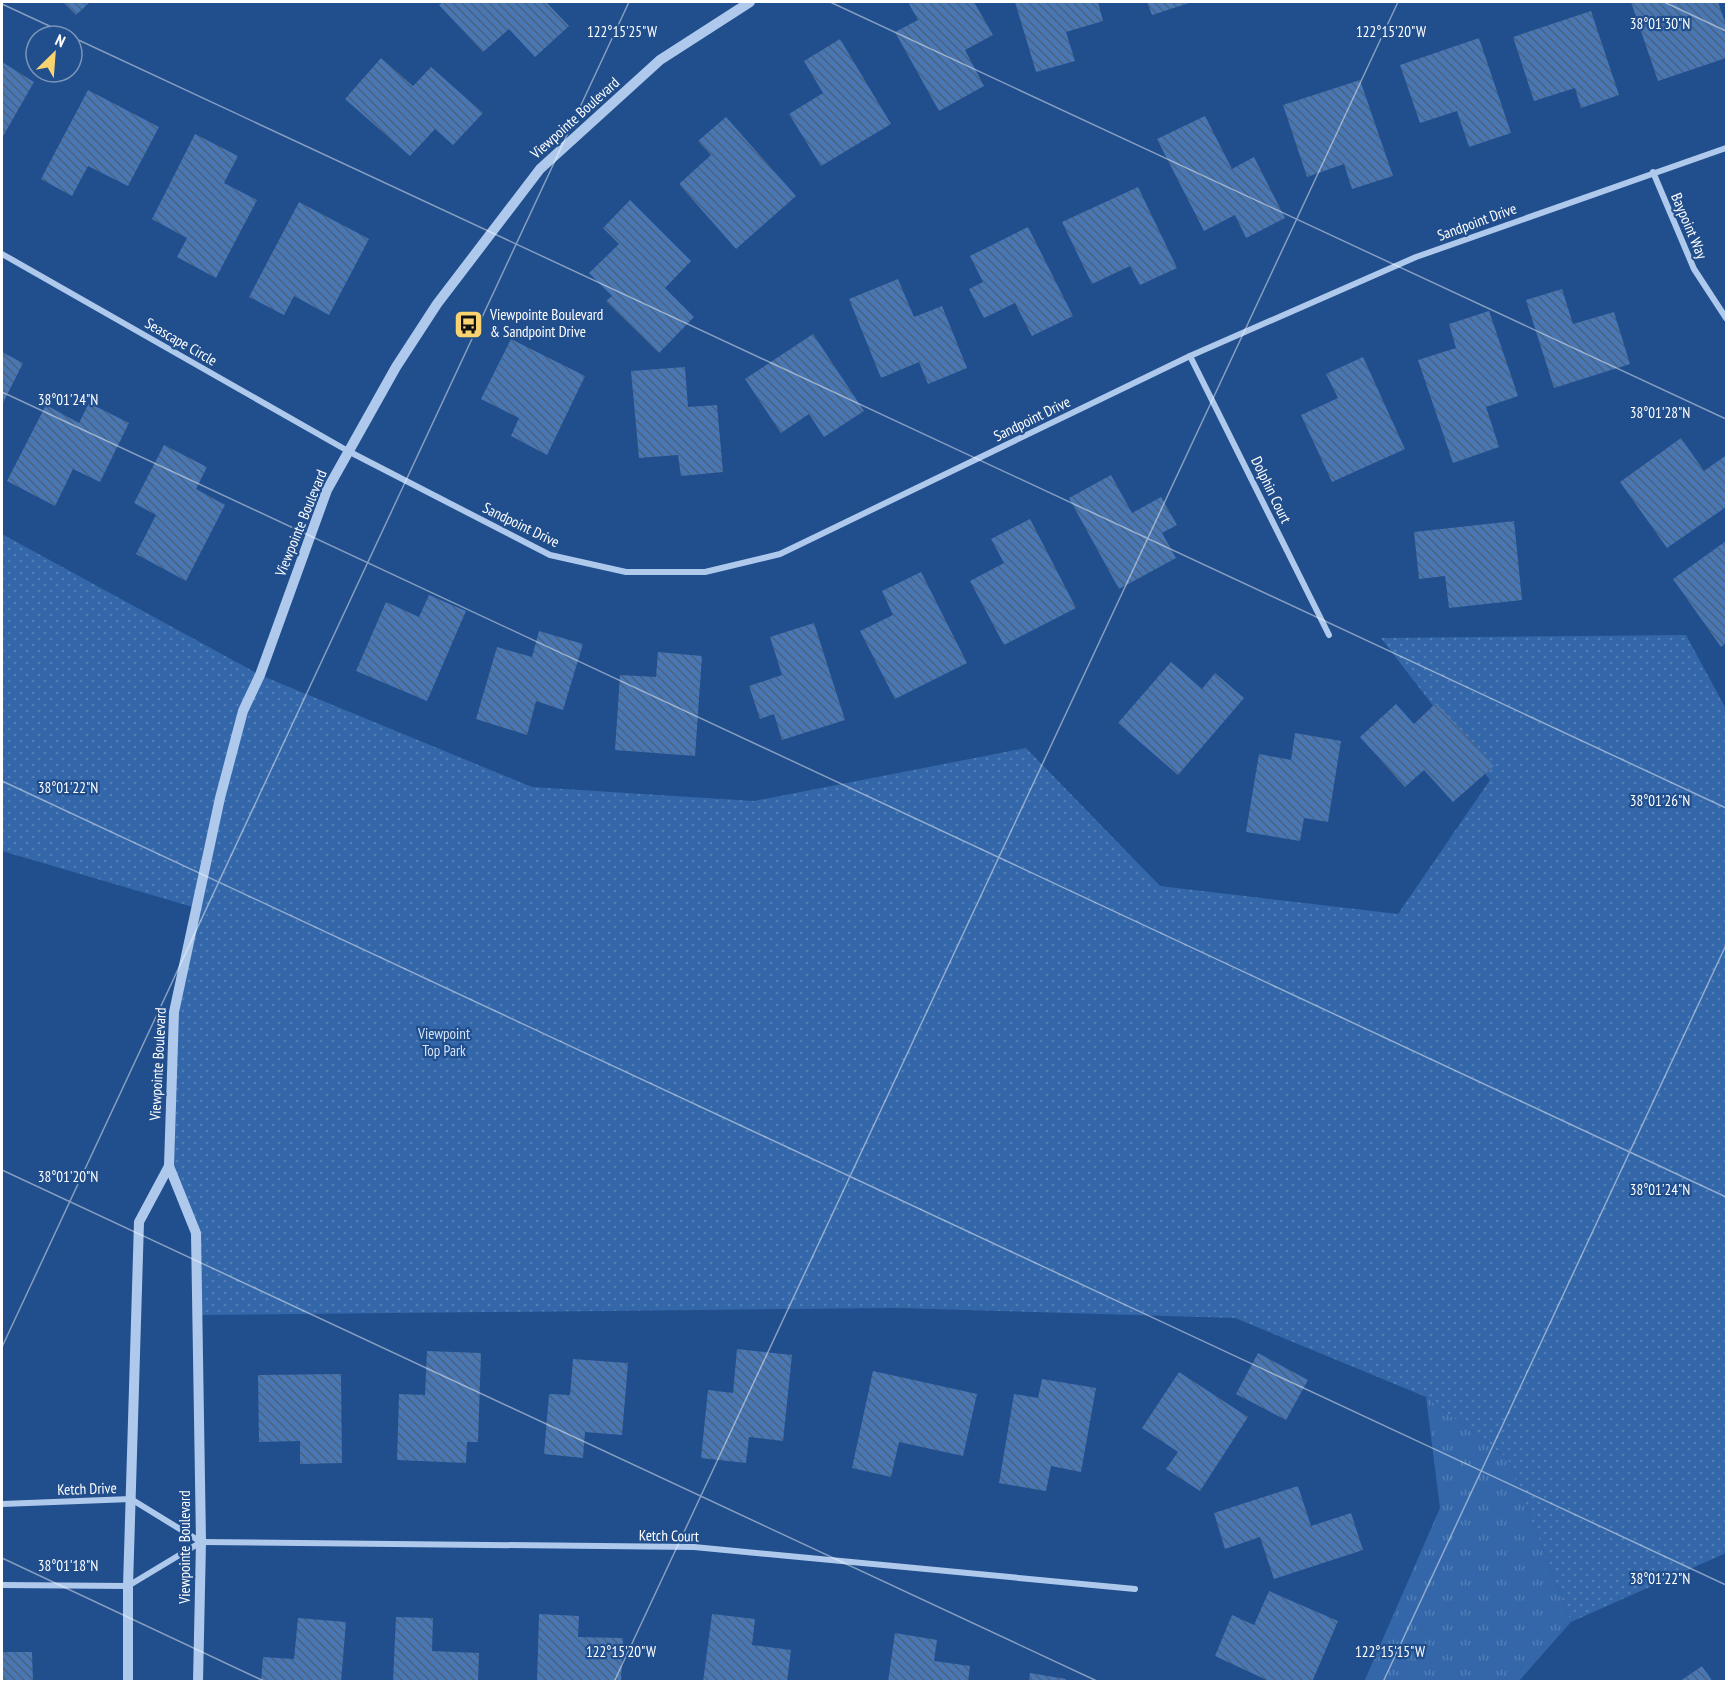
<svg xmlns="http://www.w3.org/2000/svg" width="1728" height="1683" font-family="'PT Sans Narrow',sans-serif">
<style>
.grass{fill:url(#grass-tufts)}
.park{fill:url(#park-dots)}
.building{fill:url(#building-back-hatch)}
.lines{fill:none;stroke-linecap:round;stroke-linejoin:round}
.minor{stroke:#aec9ec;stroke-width:6}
.tertiary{stroke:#aec9ec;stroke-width:10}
.ticks{fill:none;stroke:#fff;stroke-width:1.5;stroke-opacity:0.45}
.labels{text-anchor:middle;stroke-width:4.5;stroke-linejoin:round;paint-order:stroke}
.street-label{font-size:15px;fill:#fff;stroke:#214e8c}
.poi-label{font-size:15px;fill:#fff;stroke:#214e8c;text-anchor:start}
.park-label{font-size:15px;fill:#d3e3f8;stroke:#214e8c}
.ticks-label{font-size:15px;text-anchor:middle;fill:#fff;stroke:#214e8c;stroke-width:4.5;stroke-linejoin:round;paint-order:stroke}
</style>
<defs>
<pattern id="grass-tufts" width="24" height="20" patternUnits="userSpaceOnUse" patternTransform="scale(1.5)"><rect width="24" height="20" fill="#3467a9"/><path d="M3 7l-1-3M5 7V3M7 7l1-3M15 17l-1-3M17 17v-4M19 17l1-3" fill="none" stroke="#527eb6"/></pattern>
<pattern id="park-dots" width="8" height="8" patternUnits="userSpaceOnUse" patternTransform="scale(1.5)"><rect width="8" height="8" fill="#3467a9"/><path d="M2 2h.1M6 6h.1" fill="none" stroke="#527eb6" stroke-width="1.8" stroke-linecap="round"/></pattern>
<pattern id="building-back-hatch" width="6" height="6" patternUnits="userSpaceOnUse" patternTransform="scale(1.5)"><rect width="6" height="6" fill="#4977b3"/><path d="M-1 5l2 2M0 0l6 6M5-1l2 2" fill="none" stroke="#4a6280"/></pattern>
</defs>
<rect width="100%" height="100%" fill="#214e8c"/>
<path class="grass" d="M1426,1397L1508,1459L1571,1622L1519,1681L1364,1682L1440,1508Z"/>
<path class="park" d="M2,534L260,675L532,787L754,801L1026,748L1160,886L1398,914L1490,780L1381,638L1686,635L1726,709V1553L1571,1622L1508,1459L1426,1397L1235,1318L897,1308L197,1315L196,1233L169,1166L174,1012L196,908L2,851Z"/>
<g class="building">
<path d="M63,2H90L76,15Z"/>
<path d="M443,2H546L569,26L535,57L509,29L483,52L439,5Z"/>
<path d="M913,2H974L993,35L965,50L984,86L939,111L895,32L918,20L909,4Z"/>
<path d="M1015,2H1098L1103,21L1066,32L1075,61L1036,72Z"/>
<path d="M1147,2H1192L1152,15Z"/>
<path d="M1631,2H1718L1726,25V58L1658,81Z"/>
<path d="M1591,11L1619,95L1581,108L1575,88L1534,101L1513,37Z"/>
<path d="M1479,38L1511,133L1469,147L1457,111L1420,123L1400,65Z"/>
<path d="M840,39L891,124L821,166L789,114L823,93L804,61Z"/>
<path d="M381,58L413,86L431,67L483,113L453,145L435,129L410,156L345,99Z"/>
<path d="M2,62L34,82L2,138Z"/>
<path d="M1360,80L1393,176L1352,189L1344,164L1307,177L1283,105Z"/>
<path d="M88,90L159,127L128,186L88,166L72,196L41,179Z"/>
<path d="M1205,116L1232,169L1254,157L1285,218L1246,238L1235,215L1204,231L1157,139Z"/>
<path d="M726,117L796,196L736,249L679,184L711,155L698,141Z"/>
<path d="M195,134L238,156L224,183L257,200L216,278L177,257L187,238L152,219Z"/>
<path d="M1138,187L1177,268L1140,285L1130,266L1092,284L1062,222Z"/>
<path d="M630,200L691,261L665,288L694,317L659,353L606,301L612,296L589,273L619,244L603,228Z"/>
<path d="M299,202L369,239L329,315L294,296L284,315L249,297Z"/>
<path d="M1028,227L1073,316L1032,336L1015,303L984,318L969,289L983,282L970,256Z"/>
<path d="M898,279L914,317L942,306L967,368L928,384L919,362L881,378L849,299Z"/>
<path d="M1562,289L1573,324L1614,312L1630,364L1554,388L1526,300Z"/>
<path d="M1489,311L1518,396L1486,407L1499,447L1453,463L1418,360L1456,348L1449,324Z"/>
<path d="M813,334L864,411L824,437L809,414L781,433L745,379Z"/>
<path d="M511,339L585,376L547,455L511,436L519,418L481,399Z"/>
<path d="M2,352L23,363L2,405Z"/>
<path d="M1363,357L1405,449L1332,482L1301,415L1338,398L1326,374Z"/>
<path d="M685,367L688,407L717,405L723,472L681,476L678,455L639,458L631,371Z"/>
<path d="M89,403L129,423L100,482L73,469L55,506L7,481L46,405L79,423Z"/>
<path d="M1681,438L1704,471L1725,456L1726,458V507L1667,548L1620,482Z"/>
<path d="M164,445L207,467L196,489L225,505L186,581L136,554L156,515L134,503Z"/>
<path d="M1111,475L1132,513L1161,497L1177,525L1162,533L1176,558L1119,589L1069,498Z"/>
<path d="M1030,519L1076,608L1004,645L970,581L1004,563L991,539Z"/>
<path d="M1514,521L1522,600L1449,608L1445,576L1419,579L1414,532Z"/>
<path d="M1726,541V643L1721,647L1673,579Z"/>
<path d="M921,572L967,663L895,699L860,631L893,615L882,591Z"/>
<path d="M429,595L466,611L427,701L356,671L386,602L419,617Z"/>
<path d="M814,623L845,720L782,740L774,714L760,719L749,686L782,675L770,637Z"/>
<path d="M539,631L583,644L563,710L536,701L527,735L476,719L497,647L532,657Z"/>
<path d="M658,652L702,656L695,756L615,750L620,675L656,677Z"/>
<path d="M1171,662L1202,689L1215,673L1244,698L1178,775L1118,723Z"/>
<path d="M1436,703L1494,766L1453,802L1424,770L1405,787L1360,737L1396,704L1414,724Z"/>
<path d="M1295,733L1341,741L1328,822L1304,818L1300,841L1246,832L1259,754L1291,760Z"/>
<path d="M737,1349L792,1355L783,1441L749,1437L746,1463L701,1458L708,1390L733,1393Z"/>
<path d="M427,1351L481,1353L478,1442H467L466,1463L397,1460L399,1394L425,1395Z"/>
<path d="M1258,1353L1308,1380L1286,1420L1236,1394Z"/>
<path d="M573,1359L628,1363L622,1435L585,1432L583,1458L544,1454L549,1394L570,1395Z"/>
<path d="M873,1371L977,1394L963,1456L899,1442L891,1477L852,1468Z"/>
<path d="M1179,1372L1248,1417L1200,1491L1166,1469L1178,1452L1142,1428Z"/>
<path d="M341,1374L342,1463L300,1464V1441L259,1442L258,1375Z"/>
<path d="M1042,1379L1096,1388L1081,1472L1051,1466L1046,1491L999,1483L1014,1394L1038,1398Z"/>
<path d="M1298,1486L1311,1526L1351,1513L1363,1550L1274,1579L1260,1537L1225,1549L1214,1513Z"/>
<path d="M1269,1591L1338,1621L1312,1682H1271L1215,1656L1232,1615L1254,1625Z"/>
<path d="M539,1614L579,1616L578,1637L623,1638L621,1682H537Z"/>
<path d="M712,1614L755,1619L752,1645L791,1650L787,1682H703Z"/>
<path d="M396,1617L433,1618L432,1651L479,1653L478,1682H393Z"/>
<path d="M298,1618L346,1622L341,1682H261L263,1657L294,1659Z"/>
<path d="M895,1633L937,1640L934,1661L970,1666L968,1682H888Z"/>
<path d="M2,1652H32L33,1682H2Z"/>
<path d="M1702,1666L1713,1682H1679Z"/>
<path d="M1030,1673L1066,1679L1065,1682H1029Z"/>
</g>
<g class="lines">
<g class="minor">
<path d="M1653,172L1694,269L1726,318"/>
<path d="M2,254L348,451L550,555L626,572H705L780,554L1190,356L1416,257L1726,148"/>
<path d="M1190,356L1329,635"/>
<path d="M2,1504L131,1499L201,1542L128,1586L2,1585"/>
<path d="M201,1542L694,1547L1135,1589"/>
</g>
<g class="tertiary">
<path d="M128,1682V1586L139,1222L169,1166"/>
<path d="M198,1682L201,1542L196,1233L169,1166L174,1012L220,798L243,711L260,675L327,490L396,367L437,304L540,169L660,60L750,2"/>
</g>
</g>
<path class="ticks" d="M830,2L1726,419M1664,2L1726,31M2,4L71,36M72,37L1726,808M2,392L1726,1197M2,781L1726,1585M2,1170L1099,1682M2,1347L629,2M2,1558L266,1682M614,1682L1398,2M1383,1682L1726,945"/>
<defs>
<symbol id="bus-square" viewBox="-11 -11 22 22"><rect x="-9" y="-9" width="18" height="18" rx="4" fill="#f8d36f" stroke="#214e8c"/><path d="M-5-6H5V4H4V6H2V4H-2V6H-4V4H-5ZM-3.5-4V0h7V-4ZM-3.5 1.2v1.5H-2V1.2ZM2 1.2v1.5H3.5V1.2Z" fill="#111"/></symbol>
</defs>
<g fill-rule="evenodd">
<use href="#bus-square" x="452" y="308" width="33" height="33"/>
</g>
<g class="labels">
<g class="street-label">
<text transform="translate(575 118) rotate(-42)" y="5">Viewpointe Boulevard</text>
<text transform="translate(1477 222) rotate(-20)" y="5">Sandpoint Drive</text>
<text transform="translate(1689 226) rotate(67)" y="5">Baypoint Way</text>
<text transform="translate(181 342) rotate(30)" y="5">Seascape Circle</text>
<text transform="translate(1032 419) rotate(-26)" y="5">Sandpoint Drive</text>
<text transform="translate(1271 490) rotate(64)" y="5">Dolphin Court</text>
<text transform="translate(301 523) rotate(-68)" y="5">Viewpointe Boulevard</text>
<text transform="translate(521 525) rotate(26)" y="5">Sandpoint Drive</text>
<text transform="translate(158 1064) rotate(-87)" y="5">Viewpointe Boulevard</text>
<text transform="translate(87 1489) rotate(-2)" y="5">Ketch Drive</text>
<text transform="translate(669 1536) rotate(1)" y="5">Ketch Court</text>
<text transform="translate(185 1547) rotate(-90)" y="5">Viewpointe Boulevard</text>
</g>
<g class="poi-label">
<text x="490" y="320">Viewpointe Boulevard<tspan x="490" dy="17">&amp; Sandpoint Drive</tspan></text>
</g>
<g class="park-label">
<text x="444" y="1039">Viewpoint<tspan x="444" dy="17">Top Park</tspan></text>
</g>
</g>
<g class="ticks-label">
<text x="1660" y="29">38°01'30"N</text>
<text x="622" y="37">122°15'25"W</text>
<text x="1391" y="37">122°15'20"W</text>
<text x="68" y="405">38°01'24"N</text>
<text x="1660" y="418">38°01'28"N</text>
<text x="68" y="793">38°01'22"N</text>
<text x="1660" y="806">38°01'26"N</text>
<text x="68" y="1182">38°01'20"N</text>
<text x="1660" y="1195">38°01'24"N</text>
<text x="68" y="1571">38°01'18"N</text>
<text x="1660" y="1584">38°01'22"N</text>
<text x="621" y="1657">122°15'20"W</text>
<text x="1390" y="1657">122°15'15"W</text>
</g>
<rect width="1728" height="1683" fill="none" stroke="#ffffff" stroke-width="6"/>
<g transform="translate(54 54) rotate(25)"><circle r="28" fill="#214e8c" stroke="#7a95ba" stroke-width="1.5"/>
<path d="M0-4.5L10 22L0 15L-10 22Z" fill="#f8d36f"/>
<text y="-9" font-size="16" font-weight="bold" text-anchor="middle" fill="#ffffff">N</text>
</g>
</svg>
